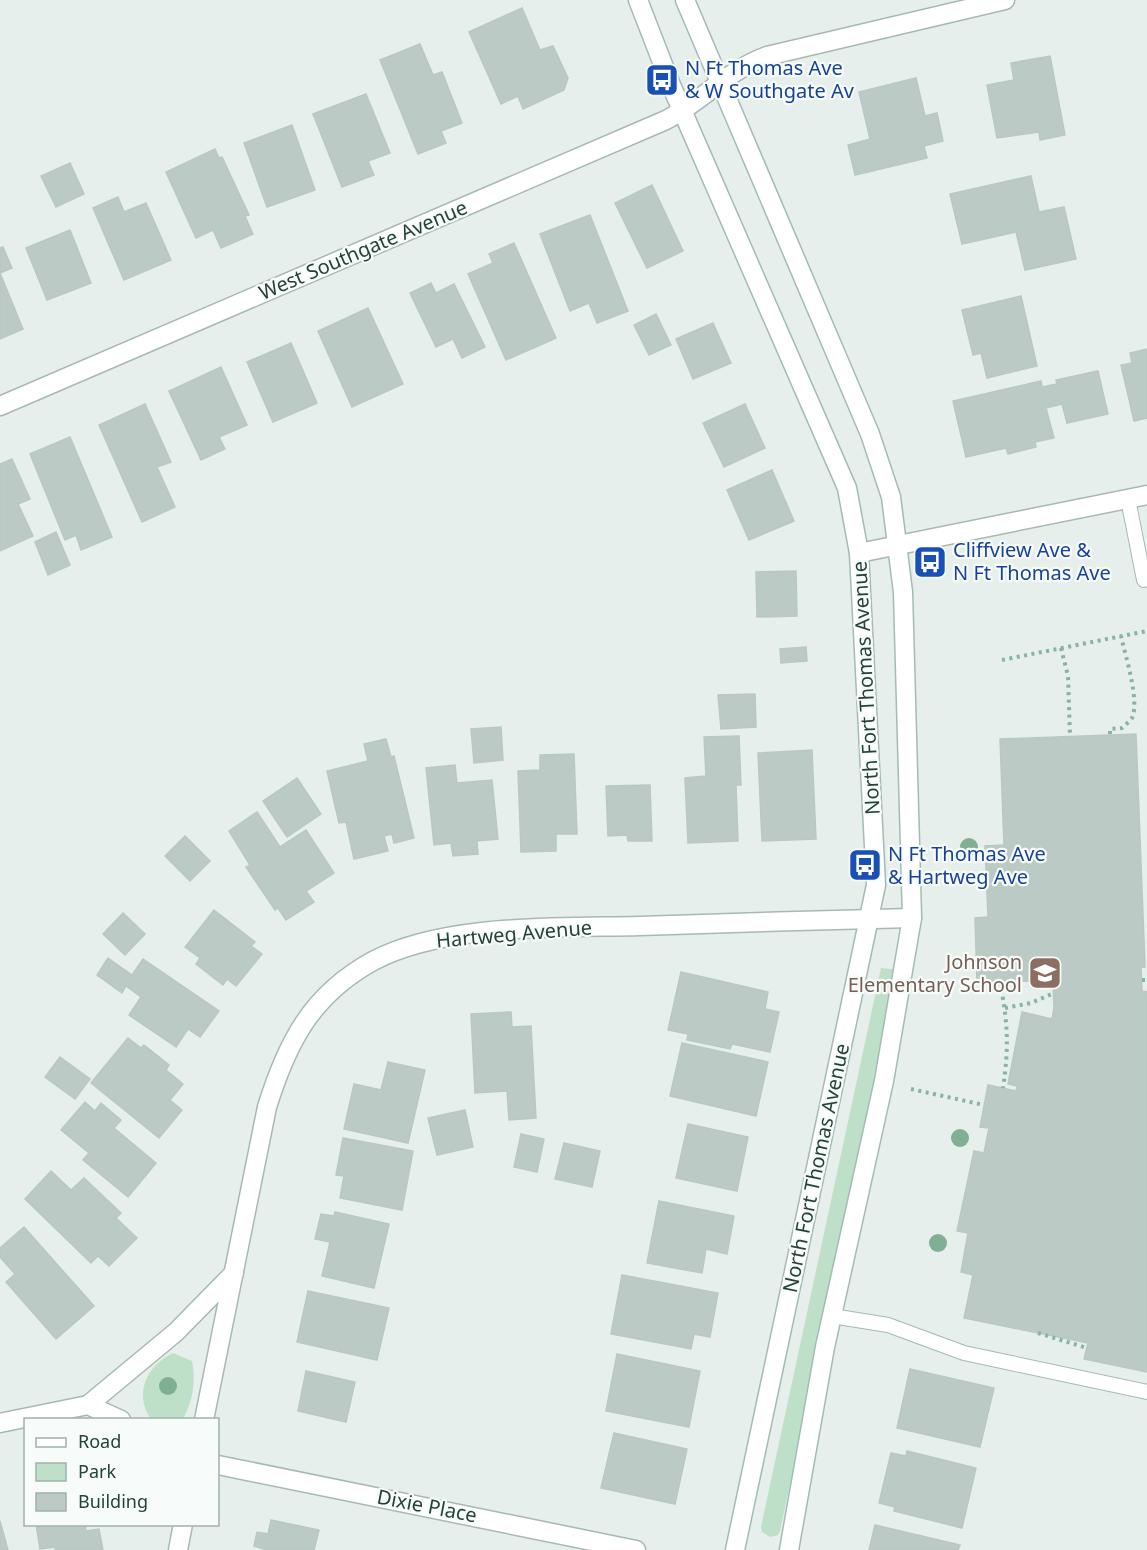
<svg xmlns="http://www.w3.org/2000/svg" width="1147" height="1550" font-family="'Noto Sans',sans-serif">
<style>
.green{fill:#bfe0c8}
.building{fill:#bbcac4;stroke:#b8c9c2;stroke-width:1.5}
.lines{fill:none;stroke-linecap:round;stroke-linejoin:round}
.lane-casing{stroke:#a8b8b2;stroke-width:16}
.street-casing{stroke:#a8b8b2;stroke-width:21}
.secondary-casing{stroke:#a4bbb3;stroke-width:21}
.path{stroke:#86b3a5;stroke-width:4;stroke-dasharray:3 4.5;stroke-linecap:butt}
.lane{stroke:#fff;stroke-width:14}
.street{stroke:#fff;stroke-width:18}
.secondary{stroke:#fff;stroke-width:18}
.tree{fill:#80af93}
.labels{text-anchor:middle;stroke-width:4.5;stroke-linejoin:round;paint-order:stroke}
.transit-label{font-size:20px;fill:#164399;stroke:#f7fbf9;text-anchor:start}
.street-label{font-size:20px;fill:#24423a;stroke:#f7fbf9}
.education-label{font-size:20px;fill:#785e54;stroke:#f7fbf9;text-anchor:end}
</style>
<rect width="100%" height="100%" fill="#e6efeb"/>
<g class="green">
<path d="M881,968L900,970L780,1531L778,1535L770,1537L762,1532L761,1527Z"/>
<path d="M173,1353L192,1361C196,1383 193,1399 183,1419H151C133,1394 147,1365 173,1353Z"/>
</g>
<g class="building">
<path d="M522,8L540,50L553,46L568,78L564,90L523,109L518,96L501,104L469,32Z"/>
<path d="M420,44L433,75L442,72L462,123L441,131L446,143L418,154L380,60Z"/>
<path d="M1050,56L1065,135L1040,140L1039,132L997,138L987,85L1014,80L1011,63Z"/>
<path d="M916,78L925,116L937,113L943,141L924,146L927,158L855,175L848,145L870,139L859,92Z"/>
<path d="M366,94L390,153L368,161L374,175L342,187L313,114Z"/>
<path d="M292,125L315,190L267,207L244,143Z"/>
<path d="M215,149L219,158L222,157L249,215L245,216L253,234L221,248L213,230L196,238L166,172Z"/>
<path d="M70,163L84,194L56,207L41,176Z"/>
<path d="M1031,176L1039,212L1064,207L1076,259L1025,270L1016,232L962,244L950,194Z"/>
<path d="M652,185L683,251L647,268L615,203Z"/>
<path d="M118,197L124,212L146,203L171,260L124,280L93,208Z"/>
<path d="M590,215L628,311L597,323L589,303L570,311L540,234Z"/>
<path d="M70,230L91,283L47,300L26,248Z"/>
<path d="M514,243L556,338L506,360L468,274L493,263L489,254Z"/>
<path d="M3,247L12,268L0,273L23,329L0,339V248Z"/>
<path d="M431,283L436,293L454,284L485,347L462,358L453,339L436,347L410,293Z"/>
<path d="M1021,296L1037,366L987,378L981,353L973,355L962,310Z"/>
<path d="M368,308L403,384L352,407L318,331Z"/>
<path d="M656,314L671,345L649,355L634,325Z"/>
<path d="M713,323L731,363L693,379L676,339Z"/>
<path d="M291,343L317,403L273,422L247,362Z"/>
<path d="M1147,349V418L1134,421L1121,365L1132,363L1130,353Z"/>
<path d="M221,367L247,425L219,437L225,449L201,460L169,391Z"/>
<path d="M1098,371L1108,414L1067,423L1062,404L1046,408L1054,438L1035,442L1036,447L1008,454L1006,448L966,457L953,401L1041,381L1042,387L1057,384L1056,380Z"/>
<path d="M145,404L171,462L157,467L175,507L142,522L99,425Z"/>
<path d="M745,404L765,448L724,467L703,423Z"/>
<path d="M70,437L112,537L81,550L76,535L65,540L30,454Z"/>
<path d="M12,459L30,499L18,504L33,536L0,551V464Z"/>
<path d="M772,470L794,521L749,540L727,490Z"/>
<path d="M56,532L70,565L48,575L35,542Z"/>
<path d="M796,571L797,616L757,617L756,572Z"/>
<path d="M806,647L807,661L781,663L780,649Z"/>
<path d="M755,694L756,727L721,729L718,695Z"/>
<path d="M501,727L503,760L474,763L471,729Z"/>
<path d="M1136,734L1145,967H1141L1142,991L1147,992V1372L1084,1359L1088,1343L964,1318L973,1275L961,1272L968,1233L957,1231L974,1151L984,1153L989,1128L980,1127L988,1085L1016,1091L1017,1086L1008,1084L1022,1012L1052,1019L1054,1008L1053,980L977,983L975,918L988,917L985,846L1004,845L1000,739Z"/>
<path d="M739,736L741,785H736L738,841L688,843L685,778L706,776L704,737Z"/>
<path d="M386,739L391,757L394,756L414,838L394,843L392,834L384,836L388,851L354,859L346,822L339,823L327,771L368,761L364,744Z"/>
<path d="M812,750L816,839L762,841L758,753Z"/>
<path d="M574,754L577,834H556V851L521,852L518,771L540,770V755Z"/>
<path d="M455,765L457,783L492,780L498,839L477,841L478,854L453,856L451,843L434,845L426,768Z"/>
<path d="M297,778L321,814L287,837L263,801Z"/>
<path d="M650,785L652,841H628L627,835L608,836L606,786Z"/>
<path d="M257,812L280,847L306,830L334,873L306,891L314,902L286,920L278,908L275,910L246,867L250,865L229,831Z"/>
<path d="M185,836L210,861L190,881L165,856Z"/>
<path d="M214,910L255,942L251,946L262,954L236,986L227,979L223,985L196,964L200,958L185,947Z"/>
<path d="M123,913L145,934L125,955L103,934Z"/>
<path d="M108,958L132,975L143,959L219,1011L200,1037L188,1029L176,1047L129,1015L141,997L126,986L122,993L97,975Z"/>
<path d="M681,972L768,992L765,1009L779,1012L770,1052L732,1044L730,1049L687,1040L688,1034L668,1030Z"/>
<path d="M511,1012L512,1027L531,1026L536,1118L509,1120L507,1091L475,1093L471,1014Z"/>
<path d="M128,1038L141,1048L144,1045L169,1065L166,1070L183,1084L170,1100L182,1110L159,1138L91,1083Z"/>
<path d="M682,1043L768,1062L756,1116L670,1096Z"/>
<path d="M60,1057L90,1079L75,1099L45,1077Z"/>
<path d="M388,1062L425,1070L408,1143L344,1129L354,1084L381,1090Z"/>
<path d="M85,1102L95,1111L101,1103L121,1120L114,1128L156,1163L128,1197L83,1160L89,1153L61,1130Z"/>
<path d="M465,1110L473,1147L437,1155L428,1118Z"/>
<path d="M688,1124L748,1137L737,1191L676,1178Z"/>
<path d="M521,1134L544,1139L537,1172L514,1167Z"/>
<path d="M343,1138L413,1151L402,1210L340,1198L344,1176L336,1175Z"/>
<path d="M564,1143L600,1151L592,1187L555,1179Z"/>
<path d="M51,1171L71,1190L84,1178L121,1213L116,1218L137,1238L109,1266L98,1256L91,1263L25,1199Z"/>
<path d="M659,1201L734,1216L727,1254L706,1249L702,1273L647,1263Z"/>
<path d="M335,1212L389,1224L374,1288L322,1276L330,1242L315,1239L321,1214L334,1216Z"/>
<path d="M24,1227L94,1306L56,1339L6,1282L15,1274L0,1257V1248Z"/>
<path d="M622,1275L718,1293L710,1337L694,1334L691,1349L611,1334Z"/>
<path d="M308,1291L389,1308L377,1360L297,1342Z"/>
<path d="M617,1354L700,1371L689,1427L606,1411Z"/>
<path d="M910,1369L994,1388L980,1447L897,1428Z"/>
<path d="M306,1371L355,1382L346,1422L298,1411Z"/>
<path d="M614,1433L687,1449L675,1504L601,1488Z"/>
<path d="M907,1451L976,1468L962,1528L894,1511L895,1507L879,1503L891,1453L906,1456Z"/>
<path d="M271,1520L319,1530L314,1550H267L254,1546L257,1532L268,1534Z"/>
<path d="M0,1521L8,1550H0Z"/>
<path d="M36,1524H85L86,1531L99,1529L103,1550H55V1547L40,1549Z"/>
<path d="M875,1525L960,1545L958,1550H869Z"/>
</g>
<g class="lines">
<defs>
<g id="lane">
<path d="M1128,499L1144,580"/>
<path d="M832,1316L888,1325L964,1353L1147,1392"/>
</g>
<g id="street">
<path d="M0,406L666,120C703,101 726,71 767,56L1005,0"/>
<path d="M859,553L1147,495"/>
<path d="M88,1405L176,1332L234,1273"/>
<path d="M204,1420L267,1107C287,1043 311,995 373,961C444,923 560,928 640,926C731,923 821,920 912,918"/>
<path d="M0,1423L88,1405L121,1420"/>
<path d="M218,1465L636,1550"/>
<path d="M178,1550L183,1524"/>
</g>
<g id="secondary">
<path d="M638,0L671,85L847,488L859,553L876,885L735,1550"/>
<path d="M685,0L870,434L891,497L903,592L912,918L884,1081L825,1347L789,1550"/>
</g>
</defs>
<use href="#lane" class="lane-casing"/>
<use href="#street" class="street-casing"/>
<use href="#secondary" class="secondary-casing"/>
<g class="path">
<path d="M1061,648L1068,676L1070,736"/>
<path d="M1002,660L1147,631"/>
<path d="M1110,734V729L1122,728C1125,725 1130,721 1132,718C1140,700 1125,655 1121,636"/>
<path d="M1142,980H1147"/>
<path d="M1000,982C1008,1023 1009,1047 1003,1088"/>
<path d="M1005,1008L1031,1003L1054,993"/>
<path d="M911,1089L984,1105"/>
<path d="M1038,1333L1087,1348"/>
</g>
<use href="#lane" class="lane"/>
<use href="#street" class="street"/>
<use href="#secondary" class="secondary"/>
</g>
<g class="tree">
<circle cx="969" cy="847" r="9"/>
<circle cx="960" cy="1138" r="9"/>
<circle cx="938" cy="1243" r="9"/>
<circle cx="168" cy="1386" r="9"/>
</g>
<defs>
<symbol id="bus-square" viewBox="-11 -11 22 22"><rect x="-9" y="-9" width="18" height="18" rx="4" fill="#1a4fb4" stroke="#f7fbf9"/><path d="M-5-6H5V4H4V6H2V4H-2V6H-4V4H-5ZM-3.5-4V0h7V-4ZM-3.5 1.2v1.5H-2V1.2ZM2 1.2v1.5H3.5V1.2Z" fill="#fff"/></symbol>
<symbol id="school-square" viewBox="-11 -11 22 22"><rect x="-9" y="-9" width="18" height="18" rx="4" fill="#8d6e63" stroke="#f7fbf9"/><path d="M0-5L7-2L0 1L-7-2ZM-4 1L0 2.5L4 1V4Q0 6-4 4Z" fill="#fff"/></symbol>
</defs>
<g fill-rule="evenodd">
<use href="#bus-square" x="643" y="61" width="38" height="38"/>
<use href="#bus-square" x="911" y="543" width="38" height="38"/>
<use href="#bus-square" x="846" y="846" width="38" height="38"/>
<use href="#school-square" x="1026" y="954" width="38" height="38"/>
</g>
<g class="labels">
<g class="transit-label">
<text x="685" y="75">N Ft Thomas Ave<tspan x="685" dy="23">&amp; W Southgate Av</tspan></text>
<text x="953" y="557">Cliffview Ave &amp;<tspan x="953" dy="23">N Ft Thomas Ave</tspan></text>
<text x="888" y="861">N Ft Thomas Ave<tspan x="888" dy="23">&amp; Hartweg Ave</tspan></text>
</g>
<g class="street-label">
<text transform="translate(363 250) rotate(-23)" y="7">West Southgate Avenue</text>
<text transform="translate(866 688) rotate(-93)" y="7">North Fort Thomas Avenue</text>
<text transform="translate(514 934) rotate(-5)" y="7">Hartweg Avenue</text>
<text transform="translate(816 1168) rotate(-78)" y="7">North Fort Thomas Avenue</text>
<text transform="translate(427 1506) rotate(11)" y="7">Dixie Place</text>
</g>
<g class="education-label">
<text x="1022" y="969">Johnson<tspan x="1022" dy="23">Elementary School</tspan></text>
</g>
</g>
<rect x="24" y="1418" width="195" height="108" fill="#f7fbf9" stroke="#a3b1ad" stroke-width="1.5"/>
<rect x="36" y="1438" width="30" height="9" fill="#ffffff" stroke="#a3b1ad" stroke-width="1.5"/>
<text x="78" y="1448" font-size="18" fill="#24423a">Road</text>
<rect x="36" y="1463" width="30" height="18" fill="#bfe0c8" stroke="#a3b1ad" stroke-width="1.5"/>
<text x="78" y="1478" font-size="18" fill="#24423a">Park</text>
<rect x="36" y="1493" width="30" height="18" fill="#bbcac4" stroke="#a3b1ad" stroke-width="1.5"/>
<text x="78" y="1508" font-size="18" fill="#24423a">Building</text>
</svg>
